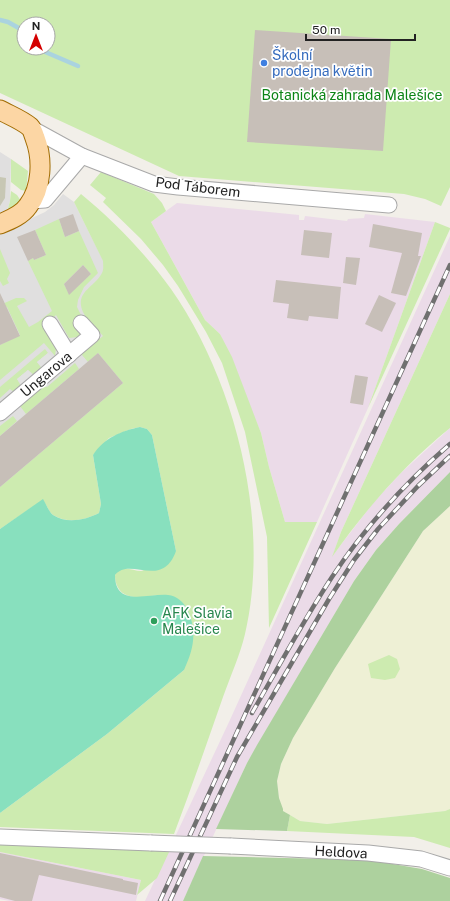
<svg xmlns="http://www.w3.org/2000/svg" width="450" height="901" font-family="'Public Sans',sans-serif">
<style>
.residential{fill:#e0dfdf}
.industrial{fill:#ebdbe8}
.construction{fill:#c7c7b4}
.farmland{fill:#eef0d5}
.grass{fill:#cdebb0;fill-rule:evenodd}
.forest{fill:#add19e}
.pitch{fill:#88e0be}
.parking{fill:#e2e2e2}
.lines{fill:none;stroke-linecap:round;stroke-linejoin:round}
.stream{stroke:#aad3df;stroke-width:4.5}
.building{fill:#c7bfb8}
.minor-casing{stroke:#a9a9a9;stroke-width:17}
.major-casing{stroke:#a06b00;stroke-width:21}
.minor{stroke:#fff;stroke-width:15}
.major{stroke:#fcd6a4;stroke-width:19}
.rail-casing{stroke:#707070;stroke-width:4.5}
.rail{stroke:#fff;stroke-width:3;stroke-dasharray:9;stroke-linecap:butt}
.minor-bridge-casing{stroke:#a9a9a9;stroke-width:17;stroke-linecap:butt}
.minor-bridge{stroke:#fff;stroke-width:15}
.shop-dot{fill:#3f7fe0;stroke:#fff;stroke-width:1.5}
.leisure-dot{fill:#2e9e5b;stroke:#fff;stroke-width:1.5}
.labels{text-anchor:middle;stroke-width:3.5;stroke-linejoin:round;paint-order:stroke}
.shop-label{font-size:14px;fill:#366cbe;stroke:#fff;text-anchor:start}
.park-label{font-size:14px;fill:#0c8416;stroke:#fff}
.street-label{font-size:14px;fill:#222;stroke:#fff}
.leisure-label{font-size:14px;fill:#27864d;stroke:#fff;text-anchor:start}
</style>
<rect width="100%" height="100%" fill="#f2efe9"/>
<g class="residential">
<path d="M0,152L11,159L10,201L7,212L0,215Z"/>
<path d="M63,194L74,202L103,260L159,356L0,496V233L45,212L54,205Z"/>
</g>
<g class="industrial">
<path d="M177,203L299,215V220H304L305,216L347,221L348,219L364,218L365,214L435,222L368,408L317,522H285L269,467L261,433L220,334L205,320L151,222Z"/>
<path d="M450,236V294L341,532L333,555L374,502L401,473L450,428V472L399,524L376,550L354,581L247,763L183,901H145L229,722Z"/>
<path d="M0,852L141,880L136,901H9L0,899Z"/>
</g>
<path class="construction" d="M0,177L6,178L5,198L0,206Z"/>
<path class="farmland" d="M450,506V809L445,811L327,824L300,821L283,811L279,798L277,781L281,764L293,738L335,668L423,531Z"/>
<g class="grass">
<path d="M0,0H450V187L441,206L425,199L404,194L179,176L0,93ZM24,24H48V48H24Z"/>
<path d="M11,159L28,171L26,191L21,190L11,182Z"/>
<path d="M101,172L154,194L162,203L166,211L151,222L205,320L220,334L232,357L261,433L269,467L285,522H317L269,628L267,537L245,432L222,363L206,332L178,286L163,265L141,239L103,202L106,198L90,185Z"/>
<path d="M11,191L17,195L21,201L15,207L7,212L10,201Z"/>
<path d="M81,194C115,222 145,253 171,289C236,382 271,523 245,634C240,655 230,677 223,697C207,743 191,789 174,834L0,827V813L107,734L184,670L158,595C143,597 122,602 116,583C115,579 114,574 117,571C124,566 134,571 141,571C147,570 169,555 176,551L152,435L147,429L140,427L131,429L109,438L93,455L101,504L99,513C86,520 67,524 53,515C49,512 46,504 43,500L0,529V487L123,383L98,353L88,362L82,355L83,353L103,336C97,329 87,321 83,312C74,292 95,287 102,273C104,269 103,265 103,261L74,202Z"/>
<path d="M59,219L65,237L79,231L98,273L84,287L78,300L77,307L83,319V332L78,337L69,338L56,315L44,327L56,349L55,356L44,343L0,380V345L20,335L7,307L0,305L16,298H24L27,301L17,306L29,327L38,322L52,311L28,261L33,258L34,260L46,255L35,230ZM83,265L91,274L69,294L64,284Z"/>
<path d="M435,222L450,228V229L368,408Z"/>
<path d="M0,249L10,273L7,279L9,283L3,286L0,281Z"/>
<path d="M450,294V428C404,465 366,509 332,557L341,532Z"/>
<path d="M45,349L48,353L37,362L42,368L34,375L28,370L17,379L21,386L14,392L10,389L0,398V387Z"/>
<path d="M75,363L79,369L26,414L20,406L44,386L47,387Z"/>
<path d="M13,416L17,421L0,436V426Z"/>
<path d="M389,655L397,659L400,669L395,678L385,680L371,678L368,664Z"/>
<path d="M450,809V848L414,837L287,831L290,815L300,821L327,824L445,811Z"/>
<path d="M0,841L170,850L157,878L137,895L141,880L0,852Z"/>
</g>
<g class="forest">
<path d="M450,472V506L423,531L335,668L293,738L281,764L277,781L279,798L283,809V811L290,815L287,831L216,829L247,763L257,745L354,581L376,550L399,524Z"/>
<path d="M203,856L369,860L422,869L450,878V901H183Z"/>
</g>
<path class="pitch" d="M140,427L147,429L152,435L176,551C162,590 130,556 115,575C115,608 148,593 168,595C188,597 195,624 193,641C192,651 188,661 184,670L107,734L0,813V529L43,499C46,504 49,512 53,515C66,524 86,520 99,513L101,504L93,455C104,438 121,431 140,427Z"/>
<g class="parking">
<path d="M48,353L56,361L44,371L37,362Z"/>
<path d="M28,370L35,378L24,388L17,379Z"/>
</g>
<g class="lines">
<g class="stream">
<path d="M0,20L8,22L24,31"/>
<path d="M32,48L34,50L43,51L78,66"/>
</g>
</g>
<g class="building">
<path d="M255,30L391,39L383,151L247,142Z"/>
<path d="M73,214L79,231L65,237L59,219Z"/>
<path d="M373,224L422,233L418,256H421L406,296L391,293L402,253L369,247Z"/>
<path d="M35,230L46,255L34,260L33,258L28,261L17,237Z"/>
<path d="M304,230L332,233L329,258L301,255Z"/>
<path d="M346,257L360,258L356,285L343,283Z"/>
<path d="M83,265L91,274L69,295L64,284Z"/>
<path d="M276,280L341,287L338,319L309,316L308,321L287,318L289,304L273,302Z"/>
<path d="M0,293L20,336L0,345Z"/>
<path d="M379,295L396,303L382,332L365,324Z"/>
<path d="M98,353L123,383L0,487V436Z"/>
<path d="M355,375L368,377L363,405L350,403Z"/>
<path d="M0,853L123,879V880L138,883L136,895L39,875L32,901H15L0,897Z"/>
</g>
<g class="lines">
<defs>
<g id="minor">
<path d="M31,128L82,156L154,184L178,187L389,205"/>
<path d="M31,201L45,200L82,156"/>
<path d="M50,324L69,355"/>
<path d="M0,413L92,335L81,323"/>
<path d="M0,837L151,843"/>
<path d="M231,846L368,853L421,859L450,868"/>
</g>
<path id="major" d="M0,110C9,115 22,120 30,127C32,129 34,135 35,138C43,159 42,188 28,206C22,215 10,220 0,224"/>
</defs>
<use href="#minor" class="minor-casing"/>
<use href="#major" class="major-casing"/>
<use href="#minor" class="minor"/>
<use href="#major" class="major"/>
<defs>
<g id="rail">
<path d="M252,713C278,668 303,621 332,577C365,527 405,483 450,444"/>
<path d="M160,901L450,265"/>
<path d="M170,901L237,757L329,599L354,560L378,529L418,486L450,456"/>
</g>
</defs>
<use href="#rail" class="rail-casing"/>
<use href="#rail" class="rail"/>
<defs>
<path id="minor-bridge" d="M151,843L231,846"/>
</defs>
<use href="#minor-bridge" class="minor-bridge-casing"/>
<use href="#minor-bridge" class="minor-bridge"/>
</g>
<circle class="shop-dot" cx="264" cy="63" r="4"/>
<circle class="leisure-dot" cx="154" cy="621" r="4"/>
<g class="labels">
<g class="shop-label">
<text x="272" y="60">Školní<tspan x="272" dy="16">prodejna květin</tspan></text>
</g>
<g class="park-label">
<text x="352" y="100">Botanická zahrada Malešice</text>
</g>
<g class="street-label">
<text transform="translate(198 187) rotate(7)" y="5">Pod Táborem</text>
<text transform="translate(46 374) rotate(-40)" y="5">Ungarova</text>
<text transform="translate(341 852) rotate(3)" y="5">Heldova</text>
</g>
<g class="leisure-label">
<text x="162" y="618">AFK Slavia<tspan x="162" dy="16">Malešice</tspan></text>
</g>
</g>
<g transform="translate(36 36)"><circle r="19" fill="#ffffff" stroke="#a7a7a7"/>
<path d="M0-3L7 15L0 10L-7 15Z" fill="#d40000"/>
<text y="-6" font-size="11" font-weight="bold" text-anchor="middle" fill="#222222">N</text>
</g>
<path d="M306 34v6h109v-6" fill="none" stroke="#222222" stroke-width="2"/>
<text x="312" y="34" font-size="12" fill="#222222" stroke="#ffffff" stroke-width="3" paint-order="stroke">50 m</text>
</svg>
